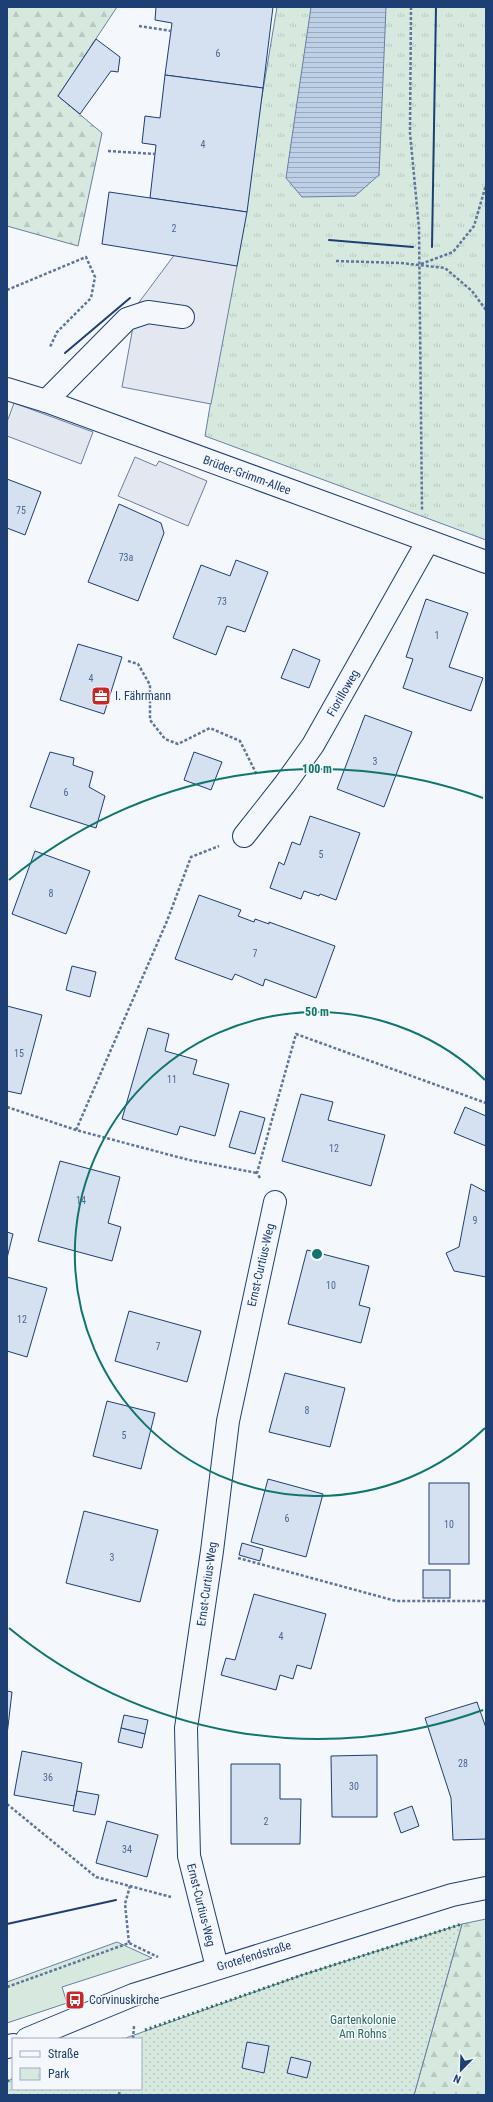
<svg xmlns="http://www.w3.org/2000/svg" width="493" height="2102" font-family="'Roboto Condensed',sans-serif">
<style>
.grass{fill:#d7e8df;stroke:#687fa3}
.forest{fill:url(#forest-firs);stroke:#687fa3}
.park{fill:url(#park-tufts);stroke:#687fa3}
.garden{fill:url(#garden-dots);stroke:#687fa3}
.parking{fill:#e3e8f0;stroke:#687fa3}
.water{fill:url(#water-rules);stroke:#687fa3}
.building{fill:#d5e0f0;stroke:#1d3f73}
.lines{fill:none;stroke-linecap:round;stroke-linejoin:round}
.minor-casing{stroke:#1d3f73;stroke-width:24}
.path{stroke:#5e769c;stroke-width:2.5;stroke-dasharray:3 2;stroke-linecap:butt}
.minor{stroke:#f4f7fb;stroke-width:22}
.hedge{stroke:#2c6c60;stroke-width:3;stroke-dasharray:2 3;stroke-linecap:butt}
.wall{stroke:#1d3f73;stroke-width:2}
.ring{fill:none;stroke:#0f766e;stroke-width:2}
.labels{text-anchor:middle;stroke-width:3;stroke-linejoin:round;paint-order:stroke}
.number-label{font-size:10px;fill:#4b6792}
.street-label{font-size:12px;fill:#1d3f73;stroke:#f4f7fb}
.poi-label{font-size:12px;fill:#1d3f73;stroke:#f4f7fb;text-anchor:start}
.park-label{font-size:12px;fill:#2c6c60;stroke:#f4f7fb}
.centre{fill:#0f766e;stroke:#f4f7fb;stroke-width:2}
.ring-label{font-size:12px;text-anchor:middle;font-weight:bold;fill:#0f766e;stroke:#f4f7fb;stroke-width:3;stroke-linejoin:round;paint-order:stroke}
</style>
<defs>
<pattern id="forest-firs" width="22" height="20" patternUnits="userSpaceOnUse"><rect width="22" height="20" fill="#d7e8df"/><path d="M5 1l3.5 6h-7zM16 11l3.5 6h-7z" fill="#b8c8c3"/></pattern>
<pattern id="park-tufts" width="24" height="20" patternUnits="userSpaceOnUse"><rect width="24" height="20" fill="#d7e8df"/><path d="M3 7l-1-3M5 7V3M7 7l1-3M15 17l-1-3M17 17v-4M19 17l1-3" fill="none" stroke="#b8c8c3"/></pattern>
<pattern id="garden-dots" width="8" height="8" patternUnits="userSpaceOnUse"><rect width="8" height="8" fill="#d7e8df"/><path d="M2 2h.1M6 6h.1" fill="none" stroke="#b8c8c3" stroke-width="1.8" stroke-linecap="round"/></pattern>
<pattern id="water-rules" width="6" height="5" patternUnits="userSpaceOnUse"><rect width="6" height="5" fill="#bed0e5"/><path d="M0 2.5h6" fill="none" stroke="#9aaabe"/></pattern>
</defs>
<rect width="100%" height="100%" fill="#f4f7fb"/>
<path class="grass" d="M117,1942L152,1958L62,1987L67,2003L7,2023V1982Z"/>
<g class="forest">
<path d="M7,7H117L58,96L102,133L78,246L7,226Z"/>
<path d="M486,1919V2095H414L462,1924Z"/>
</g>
<path class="park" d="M277,7H486V540L205,436Z"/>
<path class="garden" d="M462,1924L414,2095H7V2081L13,2079V2089H141V2039H123L302,1975Z"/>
<g class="parking">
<path d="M175,254L237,266L211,404L122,387L137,305Z"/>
<path d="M14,403L93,432L81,464L7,436V422Z"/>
<path d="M135,457L156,466L159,461L207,481L188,526L118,496Z"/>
</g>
<path class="water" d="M311,7H386L379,175L355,196L302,197L286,178Z"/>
<g class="building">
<path d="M156,7H273L263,88L165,75L172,23L155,20Z"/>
<path d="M96,39L120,57L118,72L111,71L80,114L58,96Z"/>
<path d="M165,75L263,88L247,212L150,198L156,145L142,143L145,116L160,118Z"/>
<path d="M109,192L247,212L237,266L102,244Z"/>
<path d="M7,479L41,492L25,535L7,528Z"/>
<path d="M119,504L161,523L164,533L138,601L88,582Z"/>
<path d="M236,560L268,572L245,632L227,626L216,655L173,638L201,565L230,576Z"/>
<path d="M426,599L468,613L449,667L483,678L471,711L403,688L413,659L406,657Z"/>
<path d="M78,644L122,657L104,714L60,700Z"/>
<path d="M293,649L320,660L309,688L281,678Z"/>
<path d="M365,715L412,732L384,807L337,789Z"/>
<path d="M50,752L74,758L73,765L93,772L89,787L105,796L96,828L30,807Z"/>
<path d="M194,752L222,762L211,790L184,780Z"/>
<path d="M310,816L360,833L336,900L320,894L319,896L304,891L301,899L270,888L279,862L284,865L292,842L300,845Z"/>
<path d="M35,851L90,871L66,934L12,914Z"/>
<path d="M199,895L241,910L238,916L254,922L255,919L269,924V922L335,946L316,998L265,979L263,986L235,974L232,980L175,959Z"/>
<path d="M72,966L96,972L90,997L66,990Z"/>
<path d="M7,1006L42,1015L21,1094L7,1091Z"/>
<path d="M148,1028L169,1034L165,1051L197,1060L193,1074L229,1084L215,1136L180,1126L177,1135L122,1119Z"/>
<path d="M301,1094L333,1102L328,1120L385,1135L371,1186L282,1161Z"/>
<path d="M465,1107L486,1116V1146L454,1133Z"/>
<path d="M240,1111L265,1118L255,1154L229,1147Z"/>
<path d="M60,1161L120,1177L108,1223L121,1227L112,1261L38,1241Z"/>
<path d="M471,1184L486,1192V1277L454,1271L446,1253L459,1247Z"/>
<path d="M7,1232L13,1234L7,1258Z"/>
<path d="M307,1250L369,1266L359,1305L370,1308L361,1343L288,1324Z"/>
<path d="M7,1277L47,1288L27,1357L7,1351Z"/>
<path d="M129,1311L201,1331L187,1382L115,1361Z"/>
<path d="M285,1373L345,1388L330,1447L269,1432Z"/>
<path d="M107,1401L155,1413L141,1469L93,1456Z"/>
<path d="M268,1479L323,1494L306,1557L251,1542Z"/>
<rect x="429" y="1483" width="40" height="81"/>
<path d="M84,1511L158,1530L140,1602L66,1583Z"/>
<path d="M242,1543L263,1549L260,1561L239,1555Z"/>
<rect x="423" y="1570" width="27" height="28"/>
<path d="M254,1594L326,1614L311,1669L297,1665L293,1679L280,1675L276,1690L221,1675L226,1658L235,1660Z"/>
<path d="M7,1691L12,1692L7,1735Z"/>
<path d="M477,1702L486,1728V1839L453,1840L451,1798L425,1718Z"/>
<path d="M124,1715L148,1720L145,1734L121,1728Z"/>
<path d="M121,1728L145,1734L142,1748L118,1742Z"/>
<path d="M22,1751L82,1763L74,1806L14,1795Z"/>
<path d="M377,1755V1817H332L331,1756Z"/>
<path d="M231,1764H280V1799H301L300,1844H231Z"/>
<path d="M77,1791L99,1795L95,1815L73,1811Z"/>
<path d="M412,1806L419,1826L401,1833L394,1813Z"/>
<path d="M107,1821L158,1835L147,1877L96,1863Z"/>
<path d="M247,2042L269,2046L264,2073L242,2068Z"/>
<path d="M291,2057L311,2062L307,2078L287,2073Z"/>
</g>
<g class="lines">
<defs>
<g id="minor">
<path d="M7,389L46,401L486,562"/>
<path d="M46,401L127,319L148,312L183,317"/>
<path d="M244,836L285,784L313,745L428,541"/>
<path d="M217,1967L189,1856L186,1728L212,1551L228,1421L275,1202"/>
<path d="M27,2039L133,1995L452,1895L486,1888"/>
<path d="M7,2047L13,2045"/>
</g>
</defs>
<use href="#minor" class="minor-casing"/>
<g class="path">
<path d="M411,7L410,133L419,228L422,510"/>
<path d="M139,26L171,31"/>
<path d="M108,151L155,154"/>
<path d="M336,261L401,263L445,268L472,291L486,310"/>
<path d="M421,264L453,252L474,226L486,185"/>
<path d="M7,290L86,257L95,277L91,298L57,332L50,347"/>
<path d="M128,661L138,664L150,685V720L165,739L178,744L210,728L240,741L257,775"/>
<path d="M7,1107L76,1130L189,1160L257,1173"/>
<path d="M76,1130L167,921L191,857L219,846"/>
<path d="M260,1178L257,1173L296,1034L486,1103"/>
<path d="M238,1558L396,1601H486"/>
<path d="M7,1804L96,1877L171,1897"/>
<path d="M129,1943L125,1904L130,1886"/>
<path d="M7,1987L129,1943L158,1957"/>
<path d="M133,2039L134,2026"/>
<path d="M119,2095L120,2089"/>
</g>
<use href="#minor" class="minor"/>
<g class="hedge">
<path d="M145,2030L302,1975L462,1924"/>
<path d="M123,2039H124"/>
<path d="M7,2081L13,2079"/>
</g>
<g class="wall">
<path d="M329,240L413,247"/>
<path d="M432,247L436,7"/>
<path d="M65,353L130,298"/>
<path d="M7,1924L116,1900"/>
</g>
</g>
<g class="ring">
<path d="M485 1428A242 242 0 1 1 485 1080"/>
<path d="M483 1710A485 485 0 0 1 9 1628M9 880A485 485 0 0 1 483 798"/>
</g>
<defs>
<symbol id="office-square" viewBox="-11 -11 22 22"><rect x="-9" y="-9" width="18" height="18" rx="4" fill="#c62828" stroke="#f4f7fb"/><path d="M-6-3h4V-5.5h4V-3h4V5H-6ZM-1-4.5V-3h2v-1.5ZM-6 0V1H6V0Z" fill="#fff"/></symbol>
<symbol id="bus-square" viewBox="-11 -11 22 22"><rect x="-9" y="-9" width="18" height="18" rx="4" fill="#c62828" stroke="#f4f7fb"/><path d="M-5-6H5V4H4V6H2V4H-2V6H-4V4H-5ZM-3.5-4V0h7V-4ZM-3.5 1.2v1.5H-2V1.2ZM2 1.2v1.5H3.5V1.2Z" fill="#fff"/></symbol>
</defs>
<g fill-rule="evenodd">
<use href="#office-square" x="90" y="685" width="22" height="22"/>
<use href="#bus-square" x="64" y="1989" width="22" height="22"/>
</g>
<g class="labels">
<g class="number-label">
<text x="218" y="57">6</text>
<text x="203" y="148">4</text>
<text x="174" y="232">2</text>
<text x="21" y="514">75</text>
<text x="126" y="561">73a</text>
<text x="222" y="605">73</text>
<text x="437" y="639">1</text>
<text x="91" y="682">4</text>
<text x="375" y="765">3</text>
<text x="66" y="796">6</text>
<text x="321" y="858">5</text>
<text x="51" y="897">8</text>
<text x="255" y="957">7</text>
<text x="19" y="1057">15</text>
<text x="172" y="1083">11</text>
<text x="334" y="1152">12</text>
<text x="81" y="1204">14</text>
<text x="475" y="1224">9</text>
<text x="331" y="1289">10</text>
<text x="22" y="1323">12</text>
<text x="158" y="1350">7</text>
<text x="307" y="1414">8</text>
<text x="124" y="1439">5</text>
<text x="287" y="1522">6</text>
<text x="449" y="1528">10</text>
<text x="112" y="1561">3</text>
<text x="281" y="1640">4</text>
<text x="463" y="1767">28</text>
<text x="48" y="1781">36</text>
<text x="354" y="1790">30</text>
<text x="266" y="1825">2</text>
<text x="127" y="1853">34</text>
</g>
<g class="street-label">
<text transform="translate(247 475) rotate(20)" y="4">Brüder-Grimm-Allee</text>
<text transform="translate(343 693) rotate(-60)" y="4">Fiorilloweg</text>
<text transform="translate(261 1265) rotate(-77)" y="4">Ernst-Curtius-Weg</text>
<text transform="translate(207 1584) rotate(-82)" y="4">Ernst-Curtius-Weg</text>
<text transform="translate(201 1905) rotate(76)" y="4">Ernst-Curtius-Weg</text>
<text transform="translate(254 1956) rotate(-17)" y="4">Grotefendstraße</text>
</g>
<g class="poi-label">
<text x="115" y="700">I. Fährmann</text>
<text x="89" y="2004">Corvinuskirche</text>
</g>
<g class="park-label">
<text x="363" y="2024">Gartenkolonie<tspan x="363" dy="14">Am Rohns</tspan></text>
</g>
</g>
<circle cx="317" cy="1254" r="6" class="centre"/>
<g class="ring-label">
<text x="317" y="773">100 m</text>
<text x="317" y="1016">50 m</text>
</g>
<rect width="493" height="2102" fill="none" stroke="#1d3f73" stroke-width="16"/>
<rect x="12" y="2038" width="130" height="52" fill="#f4f7fb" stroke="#9eadc5"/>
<rect x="20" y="2051" width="20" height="6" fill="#f4f7fb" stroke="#9eadc5"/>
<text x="48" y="2058" font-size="12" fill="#1d3f73">Straße</text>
<rect x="20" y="2068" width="20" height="12" fill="url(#park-tufts)" stroke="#9eadc5"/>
<text x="48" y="2078" font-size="12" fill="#1d3f73">Park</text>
<g transform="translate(461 2070) rotate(203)" stroke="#f4f7fb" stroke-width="3" paint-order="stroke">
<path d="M0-3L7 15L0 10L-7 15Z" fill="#1d3f73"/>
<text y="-6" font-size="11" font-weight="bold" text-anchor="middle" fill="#1d3f73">N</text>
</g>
</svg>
